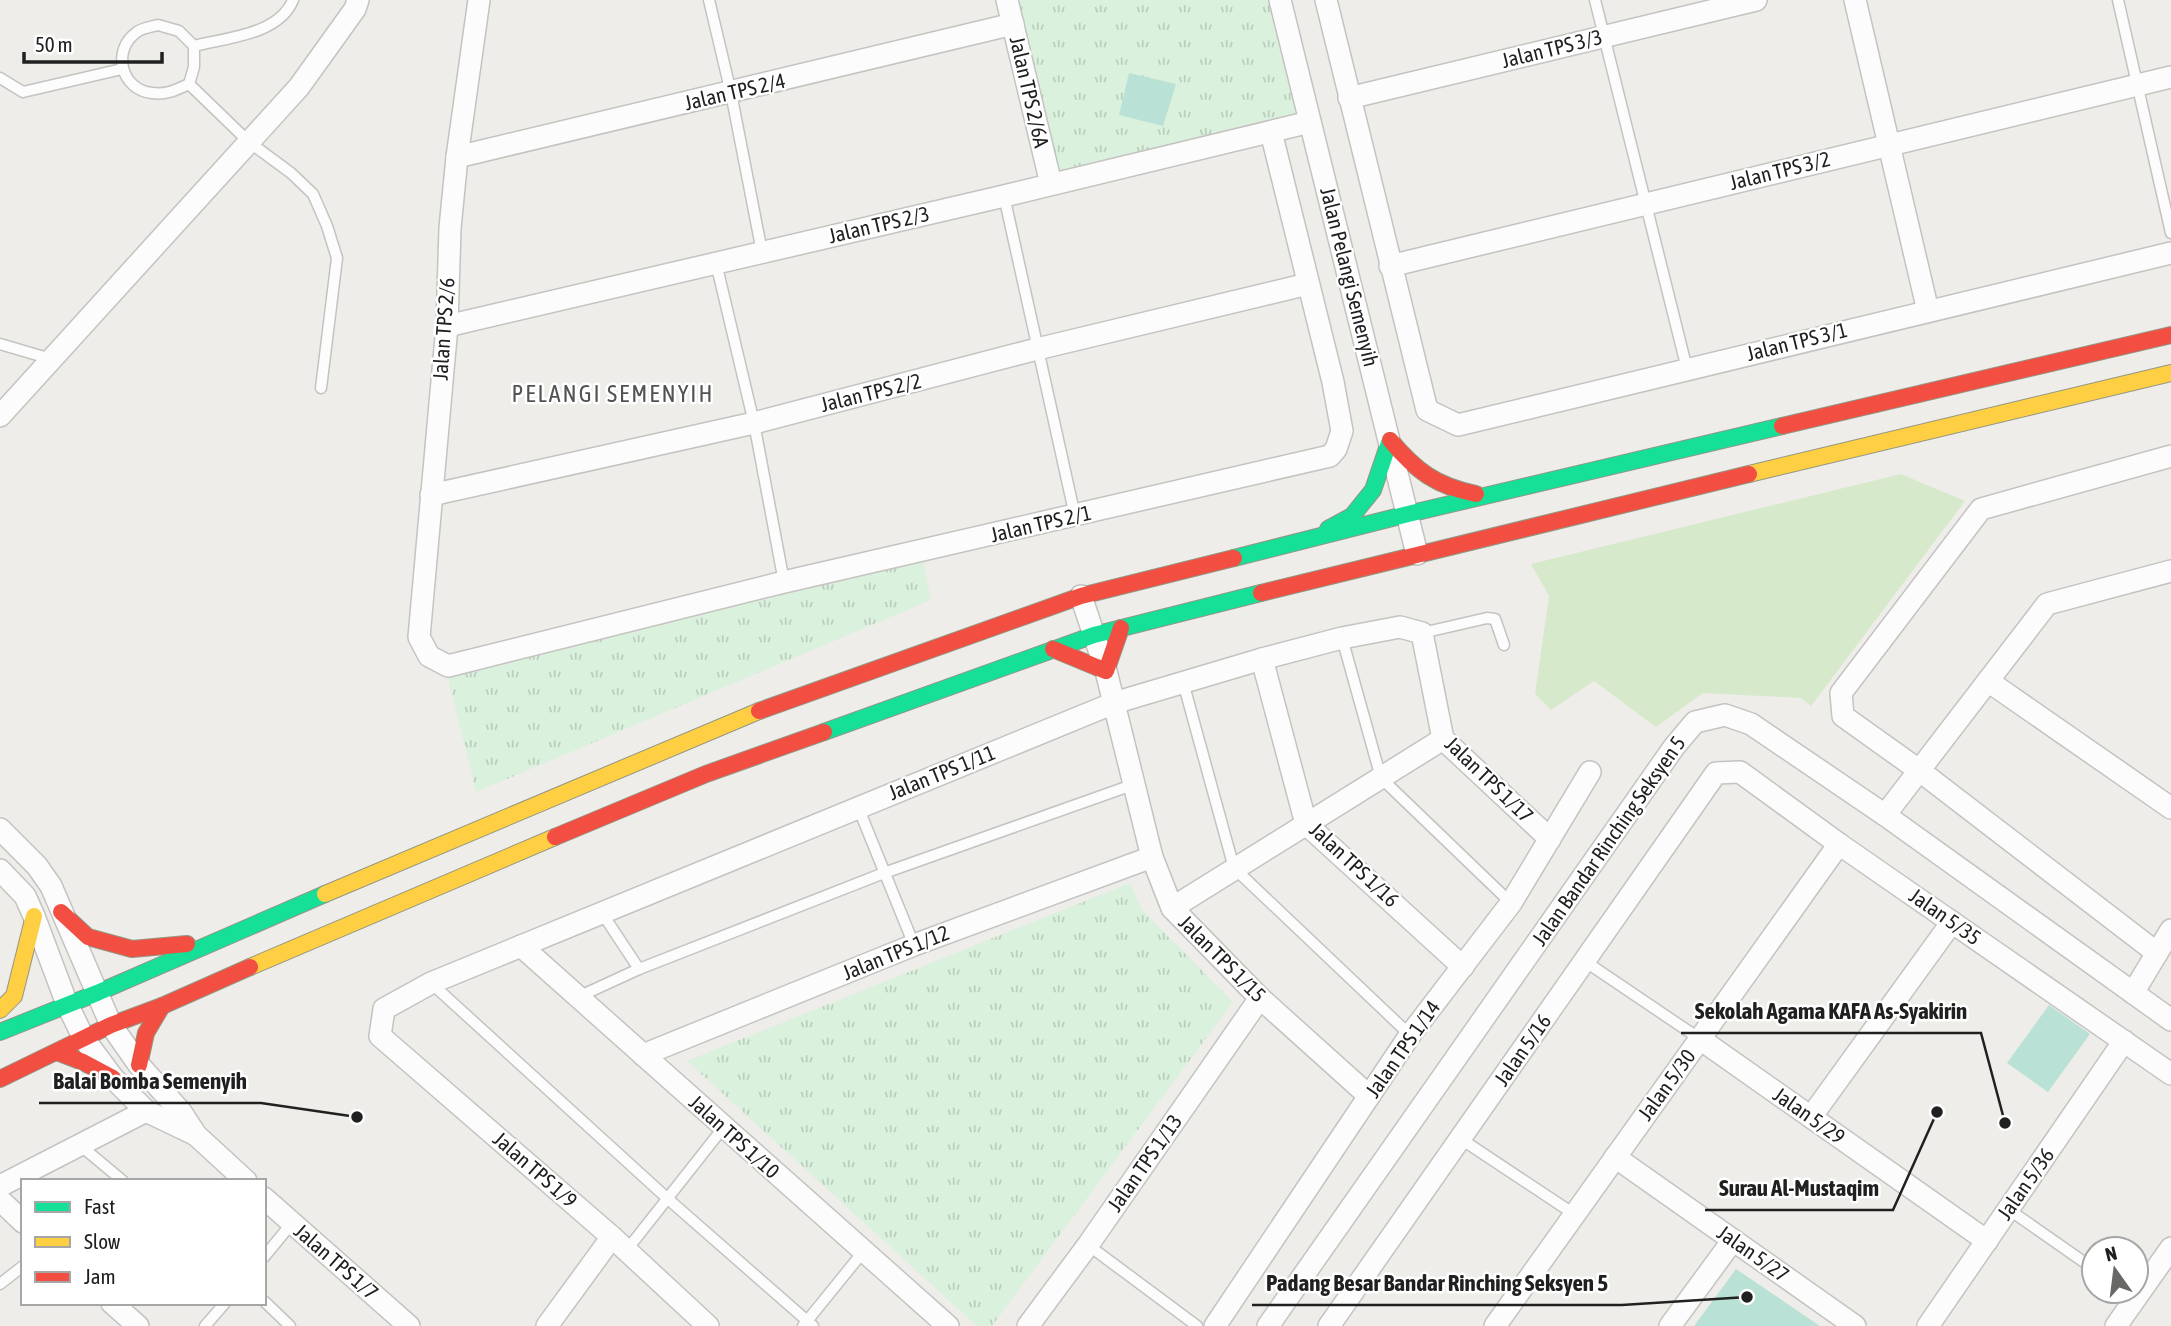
<svg xmlns="http://www.w3.org/2000/svg" width="2171" height="1326" font-family="'Asap Condensed',sans-serif">
<style>
.grass{fill:#d7e9cb}
.park{fill:url(#park-tufts)}
.pitch{fill:#b9e1d5}
.lines{fill:none;stroke-linecap:round;stroke-linejoin:round}
.lane-casing{stroke:#c4c3c1;stroke-width:13}
.street-casing{stroke:#c4c3c1;stroke-width:24}
.fast-casing{stroke:#929683;stroke-width:18}
.slow-casing{stroke:#929683;stroke-width:18}
.jam-casing{stroke:#929683;stroke-width:18}
.lane{stroke:#fcfcfc;stroke-width:10}
.street{stroke:#fcfcfc;stroke-width:21}
.fast{stroke:#16e098;stroke-width:16}
.slow{stroke:#ffcf43;stroke-width:16}
.jam{stroke:#f24e42;stroke-width:16}
.labels{text-anchor:middle;stroke-width:5;stroke-linejoin:round;paint-order:stroke}
.street-label{font-size:21px;fill:#202020;stroke:#fff}
.quarter-label{font-size:24px;letter-spacing:2px;fill:#535353;stroke:#fff}
.leader{fill:none;stroke:#202020;stroke-width:2.5}
.callout-dot{fill:#202020;stroke:#fff;stroke-width:2.5}
.callout-label{font-size:23px;text-anchor:middle;font-weight:bold;fill:#202020;stroke:#fff;stroke-width:5;stroke-linejoin:round;paint-order:stroke}
</style>
<defs>
<pattern id="park-tufts" width="24" height="20" patternUnits="userSpaceOnUse" patternTransform="scale(1.75)"><rect width="24" height="20" fill="#daf1dd"/><path d="M3 7l-1-3M5 7V3M7 7l1-3M15 17l-1-3M17 17v-4M19 17l1-3" fill="none" stroke="#bbcebd"/></pattern>
</defs>
<rect width="100%" height="100%" fill="#eeede9"/>
<path class="grass" d="M1901,474L1965,501L1811,706L1801,698L1703,693L1656,727L1594,681L1551,710L1535,694L1549,596L1531,564Z"/>
<g class="park">
<path d="M1017,0H1268L1297,114L1056,176Z"/>
<path d="M923,561L931,600L476,792L447,674Z"/>
<path d="M1130,883L1142,910L1233,1002L992,1326H977L687,1061Z"/>
</g>
<g class="pitch">
<path d="M1129,73L1176,84L1163,126L1119,115Z"/>
<path d="M2049,1005L2090,1034L2048,1092L2007,1063Z"/>
<path d="M1736,1269L1820,1326H1694Z"/>
</g>
<g class="lines">
<defs>
<g id="lane">
<path d="M709,0L731,93L762,252"/>
<path d="M1595,0L1687,369"/>
<path d="M2118,0L2171,233"/>
<path d="M158,25L179,31L194,46V67L189,84C176,90 166,95 152,93C121,90 111,50 137,32C142,28 151,27 158,25Z"/>
<path d="M194,46C225,38 279,35 293,0"/>
<path d="M0,78L23,92L122,69"/>
<path d="M189,84L249,142L291,173L313,194L327,226L337,258L321,388"/>
<path d="M1004,196L1075,516"/>
<path d="M716,263L754,423L784,582"/>
<path d="M0,344L51,359"/>
<path d="M1422,633L1487,618L1495,619L1504,645"/>
<path d="M1342,638L1381,778L1511,903"/>
<path d="M1183,682L1234,868L1410,1035"/>
<path d="M858,807L914,945"/>
<path d="M602,913L639,969L884,873L1135,784"/>
<path d="M1586,962L1700,1039"/>
<path d="M431,983L668,1199L813,1326"/>
<path d="M578,997L639,969"/>
<path d="M1461,1139L1574,1214"/>
<path d="M81,1146L123,1181"/>
<path d="M2008,1209L2094,1269"/>
<path d="M1088,1245L1197,1326"/>
<path d="M626,1251L723,1128"/>
<path d="M264,1257L292,1223"/>
<path d="M0,1284L23,1266"/>
<path d="M264,1301L290,1326"/>
<path d="M205,1326L225,1303"/>
<path d="M803,1326L863,1252"/>
</g>
<g id="street">
<path d="M479,0L457,157L450,228L447,326L419,637L429,656L448,666L784,582L1330,456L1336,449L1342,431L1333,382L1271,132"/>
<path d="M1007,0L1051,184"/>
<path d="M1280,0L1417,554"/>
<path d="M1326,0L1427,410L1458,425L2171,253"/>
<path d="M1855,0L1928,311"/>
<path d="M1349,98L1756,0"/>
<path d="M457,157L1013,24"/>
<path d="M1390,266L2171,77"/>
<path d="M447,326L1004,196L1310,122"/>
<path d="M0,416L299,87L355,9L358,0"/>
<path d="M2171,456L1981,509L1841,693L1843,716L1920,771L2157,953L2171,930"/>
<path d="M431,495L754,423L1037,349L1308,284"/>
<path d="M1081,596L1106,671L1152,857L1172,908L1260,998L1369,1096"/>
<path d="M1262,659L1306,824L1463,967"/>
<path d="M1988,681L2171,808"/>
<path d="M1885,815L2047,604L2171,571"/>
<path d="M0,829L37,866L51,886L111,1025L139,1065L181,1112L196,1135L246,1181"/>
<path d="M0,870L25,896L34,916L67,1004L84,1039L113,1078L146,1111L194,1134"/>
<path d="M1172,908L1443,739"/>
<path d="M521,946L948,1326"/>
<path d="M2133,993L2157,953"/>
<path d="M1700,1039L1987,1241"/>
<path d="M643,1055L914,945L1152,857"/>
<path d="M1811,1117L1952,922"/>
<path d="M1615,1157L1855,1326"/>
<path d="M0,1186L146,1111"/>
<path d="M264,1198L409,1326"/>
<path d="M0,1200L23,1222"/>
<path d="M112,1303L138,1326"/>
<path d="M547,1326L612,1237"/>
<path d="M708,1326L612,1237L380,1036L384,1009L431,983L1114,703L1262,659L1342,638L1400,627L1422,633L1443,739L1550,839"/>
<path d="M1028,1326L1088,1245L1260,998"/>
<path d="M1215,1326L1410,1035L1511,903L1590,772"/>
<path d="M1268,1326L1674,747L1695,722L1725,715L1751,724L1885,815L2171,1020"/>
<path d="M1329,1326L1716,773L1740,772L1839,844L2171,1074"/>
<path d="M1495,1326L1839,844"/>
<path d="M1670,1326L1733,1240"/>
<path d="M1928,1326L2124,1041"/>
<path d="M2116,1326L2171,1248"/>
</g>
<g id="fast">
<path d="M1328,529L1352,516L1373,490L1390,440"/>
<path d="M1234,558L1408,514L1782,426"/>
<path d="M824,732L1094,635L1261,593"/>
<path d="M0,1032L97,993L325,894"/>
</g>
<g id="slow">
<path d="M1749,474L2171,373"/>
<path d="M325,894L759,711"/>
<path d="M250,967L555,837"/>
<path d="M0,1010L14,996L34,916"/>
</g>
<g id="jam">
<path d="M1782,426L2171,335"/>
<path d="M1390,440C1416,471 1436,486 1476,494"/>
<path d="M1261,593L1749,474"/>
<path d="M1053,649L1106,671L1121,628"/>
<path d="M759,711L1081,596L1234,558"/>
<path d="M555,837L706,774L824,732"/>
<path d="M61,912L88,937L132,949L187,944"/>
<path d="M57,1052L83,1062L113,1078"/>
<path d="M139,1065L146,1033L162,1006"/>
<path d="M0,1079L111,1025L162,1006L250,967"/>
</g>
</defs>
<use href="#lane" class="lane-casing"/>
<use href="#street" class="street-casing"/>
<use href="#fast" class="fast-casing"/>
<use href="#slow" class="slow-casing"/>
<use href="#jam" class="jam-casing"/>
<use href="#lane" class="lane"/>
<use href="#street" class="street"/>
<use href="#fast" class="fast"/>
<use href="#slow" class="slow"/>
<use href="#jam" class="jam"/>
</g>
<g class="labels">
<g class="street-label">
<text transform="translate(1552 49) rotate(-14)" y="7">Jalan TPS 3/3</text>
<text transform="translate(735 92) rotate(-13)" y="7">Jalan TPS 2/4</text>
<text transform="translate(1029 92) rotate(77)" y="7">Jalan TPS 2/6A</text>
<text transform="translate(1780 171) rotate(-14)" y="7">Jalan TPS 3/2</text>
<text transform="translate(879 225) rotate(-13)" y="7">Jalan TPS 2/3</text>
<text transform="translate(1349 277) rotate(76)" y="7">Jalan Pelangi Semenyih</text>
<text transform="translate(444 329) rotate(-86)" y="7">Jalan TPS 2/6</text>
<text transform="translate(1797 342) rotate(-14)" y="7">Jalan TPS 3/1</text>
<text transform="translate(871 393) rotate(-14)" y="7">Jalan TPS 2/2</text>
<text transform="translate(1041 524) rotate(-13)" y="7">Jalan TPS 2/1</text>
<text transform="translate(942 773) rotate(-22)" y="7">Jalan TPS 1/11</text>
<text transform="translate(1489 780) rotate(44)" y="7">Jalan TPS 1/17</text>
<text transform="translate(1609 841) rotate(-55)" y="7">Jalan Bandar Rinching Seksyen 5</text>
<text transform="translate(1354 865) rotate(43)" y="7">Jalan TPS 1/16</text>
<text transform="translate(1945 917) rotate(35)" y="7">Jalan 5/35</text>
<text transform="translate(896 953) rotate(-22)" y="7">Jalan TPS 1/12</text>
<text transform="translate(1222 959) rotate(45)" y="7">Jalan TPS 1/15</text>
<text transform="translate(1403 1049) rotate(-55)" y="7">Jalan TPS 1/14</text>
<text transform="translate(1523 1050) rotate(-55)" y="7">Jalan 5/16</text>
<text transform="translate(1667 1085) rotate(-54)" y="7">Jalan 5/30</text>
<text transform="translate(1809 1116) rotate(35)" y="7">Jalan 5/29</text>
<text transform="translate(734 1137) rotate(42)" y="7">Jalan TPS 1/10</text>
<text transform="translate(1145 1163) rotate(-55)" y="7">Jalan TPS 1/13</text>
<text transform="translate(535 1170) rotate(41)" y="7">Jalan TPS 1/9</text>
<text transform="translate(2026 1184) rotate(-55)" y="7">Jalan 5/36</text>
<text transform="translate(1753 1254) rotate(35)" y="7">Jalan 5/27</text>
<text transform="translate(336 1262) rotate(41)" y="7">Jalan TPS 1/7</text>
</g>
<g class="quarter-label">
<text x="613" y="402">PELANGI SEMENYIH</text>
</g>
</g>
<path class="leader" d="M2005 1123L1981 1033H1681M357 1117L261 1103H39M1937 1112L1893 1210H1705M1747 1297L1622 1305H1252"/>
<g class="callout-dot">
<circle cx="2005" cy="1123" r="7"/>
<circle cx="357" cy="1117" r="7"/>
<circle cx="1937" cy="1112" r="7"/>
<circle cx="1747" cy="1297" r="7"/>
</g>
<g class="callout-label">
<text x="1831" y="1019">Sekolah Agama KAFA As-Syakirin</text>
<text x="150" y="1089">Balai Bomba Semenyih</text>
<text x="1799" y="1196">Surau Al-Mustaqim</text>
<text x="1437" y="1291">Padang Besar Bandar Rinching Seksyen 5</text>
</g>
<rect x="21" y="1179" width="245" height="126" fill="#ffffff" stroke="#a6a6a6" stroke-width="2"/>
<rect x="35" y="1202" width="35" height="10" fill="#16e098" stroke="#a6a6a6" stroke-width="2"/>
<text x="84" y="1214" font-size="21" fill="#202020">Fast</text>
<rect x="35" y="1237" width="35" height="10" fill="#ffcf43" stroke="#a6a6a6" stroke-width="2"/>
<text x="84" y="1249" font-size="21" fill="#202020">Slow</text>
<rect x="35" y="1272" width="35" height="10" fill="#f24e42" stroke="#a6a6a6" stroke-width="2"/>
<text x="84" y="1284" font-size="21" fill="#202020">Jam</text>
<g transform="translate(2115 1270) rotate(346)"><circle r="33" fill="#ffffff" stroke="#a6a6a6" stroke-width="2"/>
<path d="M0-5L12 26L0 18L-12 26Z" fill="#686866"/>
<text y="-10" font-size="19" font-weight="bold" text-anchor="middle" fill="#202020">N</text>
</g>
<path d="M24 52v10h138v-10" fill="none" stroke="#202020" stroke-width="3.5"/>
<text x="35" y="52" font-size="21" fill="#202020" stroke="#ffffff" stroke-width="5" paint-order="stroke">50 m</text>
</svg>
